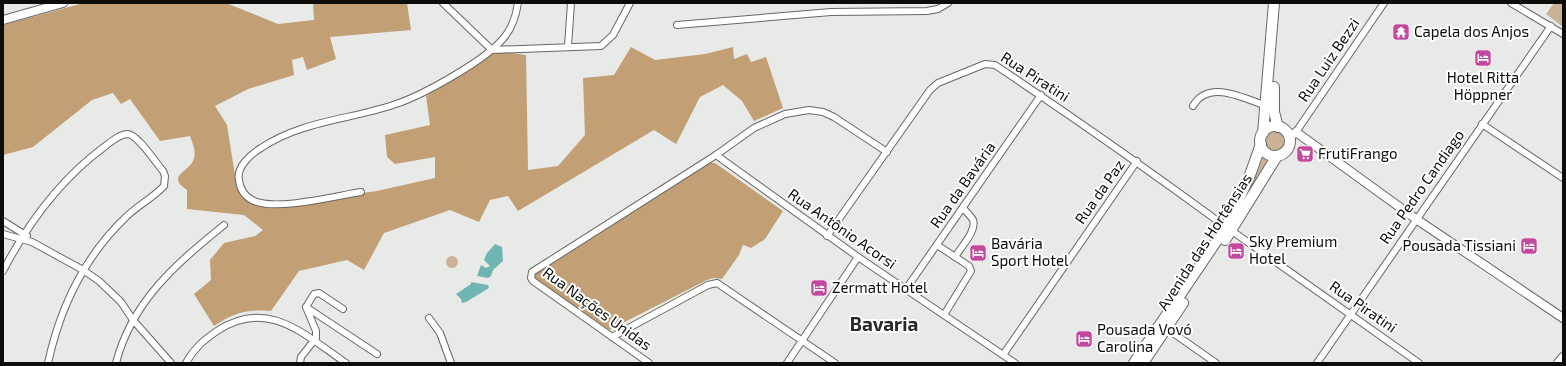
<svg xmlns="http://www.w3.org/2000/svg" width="1566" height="366" font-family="'Exo 2',sans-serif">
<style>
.green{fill:#cbb295}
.forest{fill:#c39f75}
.water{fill:#6fb5b1}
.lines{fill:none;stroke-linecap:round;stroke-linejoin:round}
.minor-casing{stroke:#676866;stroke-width:8}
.tertiary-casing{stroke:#676866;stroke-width:10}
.primary-casing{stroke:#676866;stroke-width:12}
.minor{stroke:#fff;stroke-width:6}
.tertiary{stroke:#fff;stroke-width:8}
.primary{stroke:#fff;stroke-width:10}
.labels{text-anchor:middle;stroke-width:4;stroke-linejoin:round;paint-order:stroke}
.poi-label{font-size:15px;fill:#0c0c0b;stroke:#fff;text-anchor:start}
.street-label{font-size:15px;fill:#0c0c0b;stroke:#fff}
.district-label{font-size:19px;font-weight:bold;fill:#292a28;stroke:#fff}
</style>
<rect width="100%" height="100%" fill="#e8eae7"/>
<g class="green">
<path d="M1554,3H1563V27L1546,14Z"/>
<circle cx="1273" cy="141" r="11"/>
<path d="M1261,154L1273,160L1234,215L1259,167Z"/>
<circle cx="452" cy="262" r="6"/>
</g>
<g class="forest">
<path d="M84,3H226L278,24L314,20L313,3H407L411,30L330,37L336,59L307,70L303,57L292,60L294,75L248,89L215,106L227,125L237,188L243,198L252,203L268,206L377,191L435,178V157L395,164L387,157L385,135L430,125L426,96L491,54L505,52L526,55L528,170L558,166L585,135L583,78L614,75L631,47L655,60L705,54L733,47L734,59L747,54L751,62L766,57L783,108L754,121L742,101L723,85L700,97L676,144L654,130L518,211L508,196L490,200L479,222L450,210L384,233L364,270L347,260L299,271L271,311C246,309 234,313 214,326L194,294L211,280L210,260L224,243L255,236L263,230L244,215L187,209V190C166,176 187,173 193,161C197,152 193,145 190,136L160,141L130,99L121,104L113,93L92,100L33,147L3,155V25Z"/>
<path d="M710,163H715L783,211L765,239L751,248L743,245L739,255L722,279L713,278L707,280L609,330L534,278V274Z"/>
</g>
<g class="water">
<path d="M495,244L502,247L503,261L493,270L491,276L488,278L477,276L481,265L486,268L490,266L484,260L487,253Z"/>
<path d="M471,282L488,285L489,288L466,302L462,303L461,299L456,294L471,284Z"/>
</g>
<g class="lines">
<defs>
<g id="minor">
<path d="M443,3L492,50L601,46L613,35L630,3"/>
<path d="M1511,3L1563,34"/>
<path d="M677,25L831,12L927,11L938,9L948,3"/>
<path d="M568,46L571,3"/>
<path d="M1193,106C1208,79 1244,98 1266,106"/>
<path d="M1482,124L1563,178"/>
<path d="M1296,132L1384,3"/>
<path d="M716,155L858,257L1015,363"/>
<path d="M361,192C335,196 277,211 254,201C245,197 240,189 239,180C236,167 251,154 261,148C303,120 350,120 396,104C423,95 482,62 501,41C511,31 516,16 518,3"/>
<path d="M3,221L27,236"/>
<path d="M1232,231L1419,363"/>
<path d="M3,234L32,242L83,270L99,281L121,302L133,320L171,363"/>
<path d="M827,236L930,90L938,83L985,64L995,65C1073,117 1150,171 1226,227"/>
<path d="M937,245L969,266L971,271L944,315"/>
<path d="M955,257C960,248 977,231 973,220C971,216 966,212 963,208"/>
<path d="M3,271C28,223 61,179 104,147C111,142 119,134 128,134C138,135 156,163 163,171L165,176L164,186C153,198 138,205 126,217C85,256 60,308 48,363"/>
<path d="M906,289L1041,95"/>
<path d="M306,307L377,354"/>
<path d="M429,318L440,333L451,363"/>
<path d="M1166,328L1216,363"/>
<path d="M612,337L708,285L717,283L835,363"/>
<path d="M1003,355L1137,161"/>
<path d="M116,363C132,301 176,264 224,225"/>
<path d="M186,363C194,348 204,340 217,331C267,297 305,335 346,363"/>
<path d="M300,363L301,357L316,338V331L306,307L314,294L319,293L343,309"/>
<path d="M649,363L533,281L531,278L532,272L716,155L754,128L785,114L809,110L823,112L834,117L887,152"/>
<path d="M787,363L858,257"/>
<path d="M1317,363L1551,26"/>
</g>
<g id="tertiary">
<path d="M3,20L63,3"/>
<path d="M1290,137L1296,132L1416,219L1563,318"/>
<path d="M1558,363L1563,357"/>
</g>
<g id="primary">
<path d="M1274,87V112L1278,127"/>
<circle cx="1275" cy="141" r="15"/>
<path d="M1263,133L1274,3"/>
<path d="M1225,240L1277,156"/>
<path d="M1134,363L1226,227L1250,175L1261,144"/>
<path d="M1143,363L1183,303"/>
</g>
</defs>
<use href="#minor" class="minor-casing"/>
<use href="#tertiary" class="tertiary-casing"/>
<use href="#primary" class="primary-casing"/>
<use href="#minor" class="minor"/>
<use href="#tertiary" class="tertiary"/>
<use href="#primary" class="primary"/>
</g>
<defs>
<symbol id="temple-square" viewBox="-11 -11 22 22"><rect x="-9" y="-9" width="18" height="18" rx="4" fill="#c1499e" stroke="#fff"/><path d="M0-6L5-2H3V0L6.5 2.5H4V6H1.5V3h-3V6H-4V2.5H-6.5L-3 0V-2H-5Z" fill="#fff"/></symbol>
<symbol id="hotel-square" viewBox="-11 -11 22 22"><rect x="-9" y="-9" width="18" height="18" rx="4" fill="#c1499e" stroke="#fff"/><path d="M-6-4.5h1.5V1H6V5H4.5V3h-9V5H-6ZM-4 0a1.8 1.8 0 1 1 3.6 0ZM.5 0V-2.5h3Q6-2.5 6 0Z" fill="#fff"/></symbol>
<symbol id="supermarket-square" viewBox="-11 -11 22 22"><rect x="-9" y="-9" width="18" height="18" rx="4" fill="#c1499e" stroke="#fff"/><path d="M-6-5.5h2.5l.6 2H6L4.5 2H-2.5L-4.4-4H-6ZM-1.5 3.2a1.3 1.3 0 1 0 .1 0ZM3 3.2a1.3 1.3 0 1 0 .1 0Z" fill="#fff"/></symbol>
</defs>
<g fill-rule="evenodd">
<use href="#temple-square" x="1391" y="22" width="20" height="20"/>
<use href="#hotel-square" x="1473" y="48" width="20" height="20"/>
<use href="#supermarket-square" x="1295" y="144" width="20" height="20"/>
<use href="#hotel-square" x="1519" y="236" width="20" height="20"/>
<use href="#hotel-square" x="1226" y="241" width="20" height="20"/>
<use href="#hotel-square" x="968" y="243" width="20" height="20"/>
<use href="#hotel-square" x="809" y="278" width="20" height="20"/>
<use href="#hotel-square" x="1074" y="329" width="20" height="20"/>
</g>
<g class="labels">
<g class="poi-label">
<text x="1414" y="37">Capela dos Anjos</text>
<text x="1483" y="83" text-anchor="middle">Hotel Ritta<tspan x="1483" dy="17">Höppner</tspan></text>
<text x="1318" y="159">FrutiFrango</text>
<text x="1249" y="247">Sky Premium<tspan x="1249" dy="17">Hotel</tspan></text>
<text x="991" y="249">Bavária<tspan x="991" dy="17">Sport Hotel</tspan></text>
<text x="1516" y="251" text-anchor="end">Pousada Tissiani</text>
<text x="832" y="293">Zermatt Hotel</text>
<text x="1097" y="335">Pousada Vovó<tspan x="1097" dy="17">Carolina</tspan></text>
</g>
<g class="street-label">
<text transform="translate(1329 60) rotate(-56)" y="5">Rua Luiz Bezzi</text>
<text transform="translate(1035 77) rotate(33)" y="5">Rua Piratini</text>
<text transform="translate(963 185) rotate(-55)" y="5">Rua da Bavária</text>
<text transform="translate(1422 187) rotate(-55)" y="5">Rua Pedro Candiago</text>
<text transform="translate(1100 192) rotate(-55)" y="5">Rua da Paz</text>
<text transform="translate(842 229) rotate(35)" y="5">Rua Antônio Acorsi</text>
<text transform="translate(1205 242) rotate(-57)" y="5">Avenida das Hortênsias</text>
<text transform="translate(1363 307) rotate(35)" y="5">Rua Piratini</text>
<text transform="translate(597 309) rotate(36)" y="5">Rua Nações Unidas</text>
</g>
<g class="district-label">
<text x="884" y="331">Bavaria</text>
</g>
</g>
<rect width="1566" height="366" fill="none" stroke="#0c0c0b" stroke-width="8"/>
</svg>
